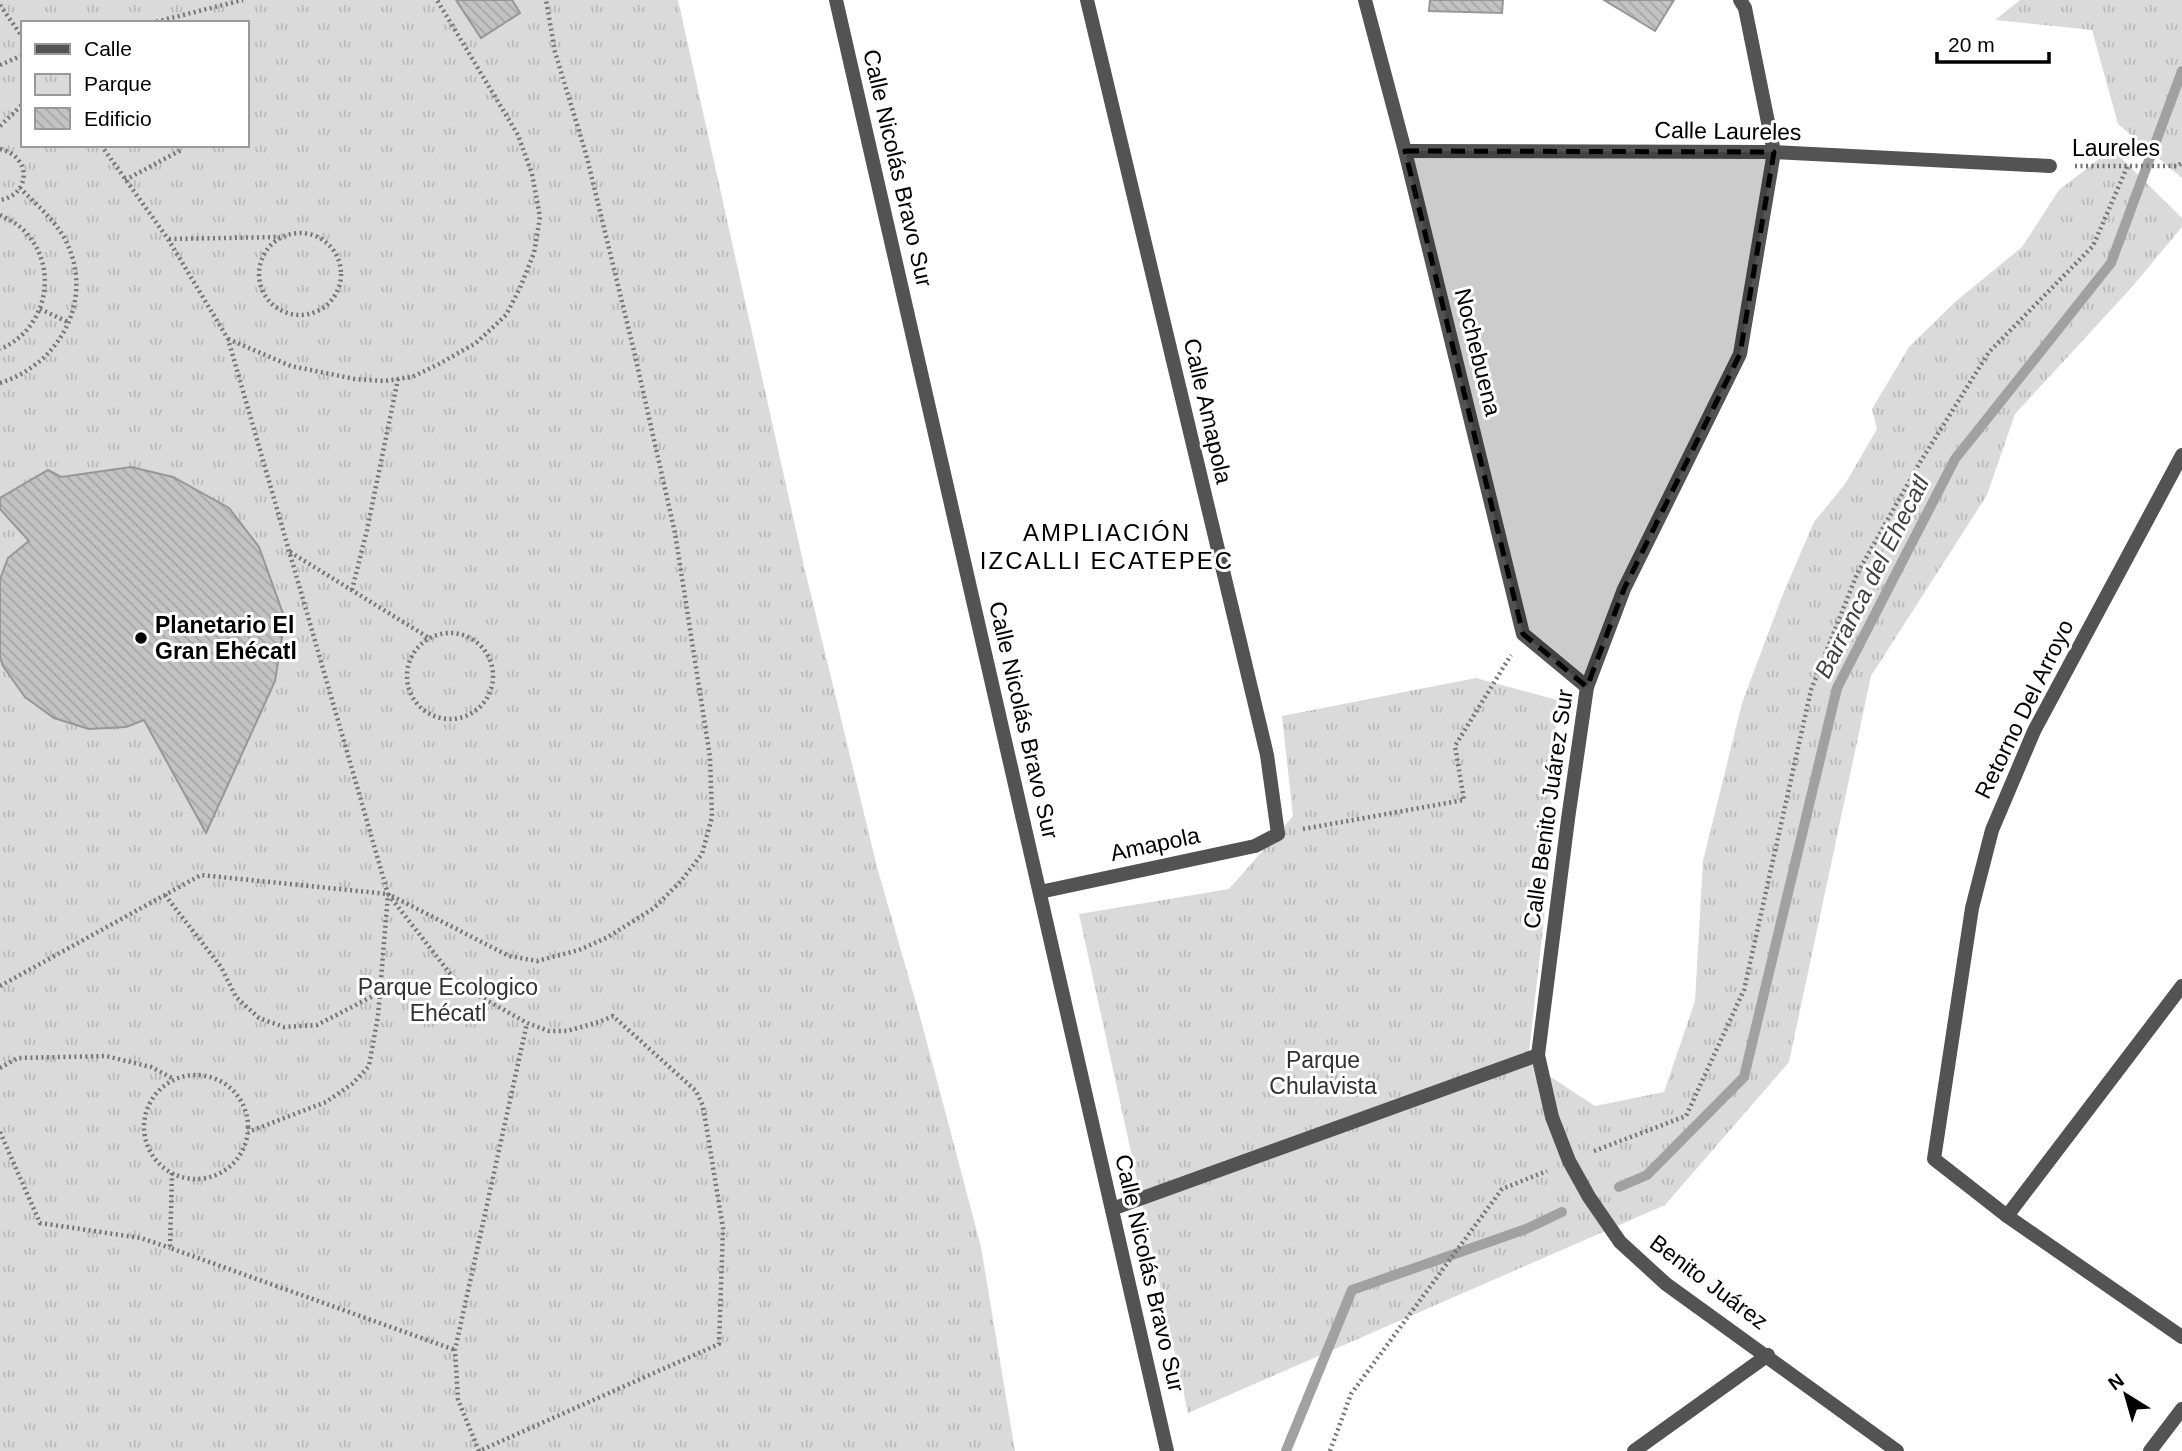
<svg xmlns="http://www.w3.org/2000/svg" width="2182" height="1451" font-family="Arial,sans-serif">
<style>
.park{fill:url(#park-tufts);fill-rule:evenodd}
.lines{fill:none;stroke-linecap:round;stroke-linejoin:round}
.stream{stroke:#a1a1a1;stroke-width:10}
.building{fill:url(#building-back-hatch);stroke:#979797;stroke-width:2}
.path{stroke:#757575;stroke-width:4.5;stroke-dasharray:2 3.5;stroke-linecap:butt}
.lane{stroke:#535353;stroke-width:14}
.street{stroke:#535353;stroke-width:14}
.marked{fill:#000;fill-opacity:0.2;stroke:#000;stroke-width:5;stroke-dasharray:14 9;stroke-linejoin:round}
.poi-dot{fill:#000;stroke:#fff;stroke-width:2.5}
.labels{text-anchor:middle;stroke-width:6;stroke-linejoin:round;paint-order:stroke}
.street-label{font-size:23px;fill:#000;stroke:#fff}
.poi-label{font-size:23px;font-weight:bold;fill:#000;stroke:#fff;text-anchor:start}
.park-label{font-size:23px;fill:#313131;stroke:#fff}
.neighbourhood-label{font-size:24px;letter-spacing:2px;fill:#000;stroke:#fff}
.water-label{font-size:24px;font-style:italic;fill:#424242;stroke:#fff}
</style>
<defs>
<pattern id="park-tufts" width="24" height="20" patternUnits="userSpaceOnUse" patternTransform="scale(1.75)"><rect width="24" height="20" fill="#dadada"/><path d="M3 7l-1-3M5 7V3M7 7l1-3M15 17l-1-3M17 17v-4M19 17l1-3" fill="none" stroke="#b9b9b9"/></pattern>
<pattern id="building-back-hatch" width="6" height="6" patternUnits="userSpaceOnUse" patternTransform="scale(1.75)"><rect width="6" height="6" fill="#c3c3c3"/><path d="M-1 5l2 2M0 0l6 6M5-1l2 2" fill="none" stroke="#a6a6a6"/></pattern>
</defs>
<rect width="100%" height="100%" fill="#fff"/>
<g class="park">
<path d="M0,0H678L804,566L877,867L922,1024L981,1247L1015,1451H0ZM23,23H247V145H23Z"/>
<path d="M2020,0H2182V178L2118,124L2092,30L1995,20Z"/>
<path d="M2112,149L2182,218V227L2132,287L2015,414L1987,495L1871,676L1789,1062L1665,1205L1188,1413L1079,914L1229,889L1293,816L1282,716L1476,678L1557,700L1547,891L1528,1062L1595,1106L1664,1092L1695,1001L1703,861L1742,703L1783,594L1814,522L1845,484L1877,429L1872,409L1909,347L1955,302L2022,247L2059,190Z"/>
</g>
<g class="lines">
<g class="stream">
<path d="M1619,1187L1647,1175L1744,1077L1837,688L1955,459L2111,263L2182,71"/>
<path d="M1286,1451L1352,1290L1526,1229L1562,1212"/>
</g>
</g>
<g class="building">
<path d="M456,0H512L520,13L481,38Z"/>
<path d="M1430,0H1503L1502,13L1429,11Z"/>
<path d="M1604,0H1674L1655,31Z"/>
<path d="M131,467L173,477L229,508L259,547L285,619L275,681L206,833L144,720L126,727L89,729L54,718L25,697L3,666L0,657V579L8,558L29,541L0,509V498L48,470L61,477Z"/>
</g>
<g class="lines">
<g class="path">
<path d="M0,5L23,38"/>
<path d="M151,23L243,0"/>
<path d="M0,65L23,55"/>
<path d="M0,126L23,104"/>
<path d="M101,145L168,239L228,339L388,894L378,1016L369,1066L352,1084L326,1102L248,1132"/>
<path d="M0,149C31,156 32,194 0,200"/>
<path d="M2075,166H2177L2182,163"/>
<path d="M125,180L183,149"/>
<path d="M0,215C10,220 20,225 27,234C60,271 45,331 0,349"/>
<circle cx="300" cy="274" r="41"/>
<path d="M169,239L280,237"/>
<path d="M40,309L68,322"/>
<path d="M228,339L291,366L355,379L384,381L412,377L439,364L476,343L506,315L520,288L534,253L540,217L532,174L518,135L437,0"/>
<path d="M0,383C60,364 95,300 66,241C55,220 37,205 20,188"/>
<path d="M290,552L429,638"/>
<path d="M352,590L367,530L398,379"/>
<circle cx="450" cy="676" r="43"/>
<path d="M1303,829L1464,800L1455,746L1511,655"/>
<path d="M165,895L221,967L236,997L259,1018L284,1027L317,1025L379,993"/>
<path d="M392,896L509,956L537,961L579,950L608,937L654,908L681,881L702,854L712,817L710,757L675,533L634,351L586,154L555,52L546,0"/>
<path d="M0,986L201,875L388,894L452,976L474,993L527,1023L549,1031H567L599,1022L613,1016L696,1091L703,1106L723,1228L719,1344L479,1451"/>
<path d="M0,1068L18,1058L106,1056L151,1067L174,1079"/>
<circle cx="196" cy="1127" r="52"/>
<path d="M0,1132L40,1223L141,1238L170,1248"/>
<path d="M1594,1151L1686,1116L1744,990L1811,690L1857,574L1919,464L1989,352L2093,246L2128,165"/>
<path d="M172,1173L170,1248L455,1350"/>
<path d="M479,1451L458,1400L455,1350L527,1023"/>
<path d="M1330,1451L1351,1394L1502,1189L1547,1171"/>
</g>
<path class="lane" d="M1740,0L1745,8L1774,152"/>
<g class="street">
<path d="M836,0L1167,1451"/>
<path d="M1365,0L1405,151L1523,634L1587,687"/>
<path d="M1405,151L1774,152L2050,166"/>
<path d="M1774,152L1740,354L1624,589L1587,687L1568,819L1538,1055L1552,1117L1569,1161L1589,1197L1620,1242L1666,1284L1897,1451"/>
<path d="M2182,455L2034,731L1992,830L1972,908L1934,1159L2007,1216L2182,1337"/>
<path d="M1040,892L1255,846L1278,834L1267,755L1087,0"/>
<path d="M1112,1209L1538,1055"/>
<path d="M2007,1216L2182,986"/>
<path d="M1634,1451L1768,1355"/>
<path d="M2150,1451L2182,1409"/>
</g>
</g>
<path class="marked" d="M1405,151L1774,152L1740,354L1624,589L1587,687L1523,634Z"/>
<circle class="poi-dot" cx="141" cy="638" r="7"/>
<g class="labels">
<g class="street-label">
<text transform="translate(1728 131) rotate(1)" y="8">Calle Laureles</text>
<text x="2116" y="156">Laureles</text>
<text transform="translate(898 168) rotate(77)" y="8">Calle Nicolás Bravo Sur</text>
<text transform="translate(1478 352) rotate(76)" y="8">Nochebuena</text>
<text transform="translate(1208 411) rotate(77)" y="8">Calle Amapola</text>
<text transform="translate(2024 709) rotate(-64)" y="8">Retorno Del Arroyo</text>
<text transform="translate(1024 720) rotate(77)" y="8">Calle Nicolás Bravo Sur</text>
<text transform="translate(1548 809) rotate(-82)" y="8">Calle Benito Juárez Sur</text>
<text transform="translate(1155 844) rotate(-12)" y="8">Amapola</text>
<text transform="translate(1150 1273) rotate(77)" y="8">Calle Nicolás Bravo Sur</text>
<text transform="translate(1709 1282) rotate(37)" y="8">Benito Juárez</text>
</g>
<g class="poi-label">
<text x="155" y="633">Planetario El<tspan x="155" dy="26">Gran Ehécatl</tspan></text>
</g>
<g class="park-label">
<text x="448" y="995">Parque Ecologico<tspan x="448" dy="26">Ehécatl</tspan></text>
<text x="1323" y="1068">Parque<tspan x="1323" dy="26">Chulavista</tspan></text>
</g>
<g class="neighbourhood-label">
<text x="1107" y="541">AMPLIACIÓN<tspan x="1107" dy="28">IZCALLI ECATEPEC</tspan></text>
</g>
<g class="water-label">
<text transform="translate(1872 577) rotate(-63)" y="8">Barranca del Ehecatl</text>
</g>
</g>
<rect x="21" y="21" width="228" height="126" fill="#ffffff" stroke="#999999" stroke-width="2"/>
<rect x="35" y="44" width="35" height="10" fill="#535353" stroke="#999999" stroke-width="2"/>
<text x="84" y="56" font-size="21" fill="#000000">Calle</text>
<rect x="35" y="74" width="35" height="21" fill="url(#park-tufts)" stroke="#999999" stroke-width="2"/>
<text x="84" y="91" font-size="21" fill="#000000">Parque</text>
<rect x="35" y="108" width="35" height="21" fill="url(#building-back-hatch)" stroke="#999999" stroke-width="2"/>
<text x="84" y="126" font-size="21" fill="#000000">Edificio</text>
<g transform="translate(2126 1395) rotate(323)" stroke="#ffffff" stroke-width="5" paint-order="stroke">
<path d="M0-5L12 26L0 18L-12 26Z" fill="#000000"/>
<text y="-10" font-size="19" font-weight="bold" text-anchor="middle" fill="#000000">N</text>
</g>
<path d="M1937 52v10h112v-10" fill="none" stroke="#000000" stroke-width="3.5"/>
<text x="1948" y="52" font-size="21" fill="#000000" stroke="#ffffff" stroke-width="5" paint-order="stroke">20 m</text>
</svg>
